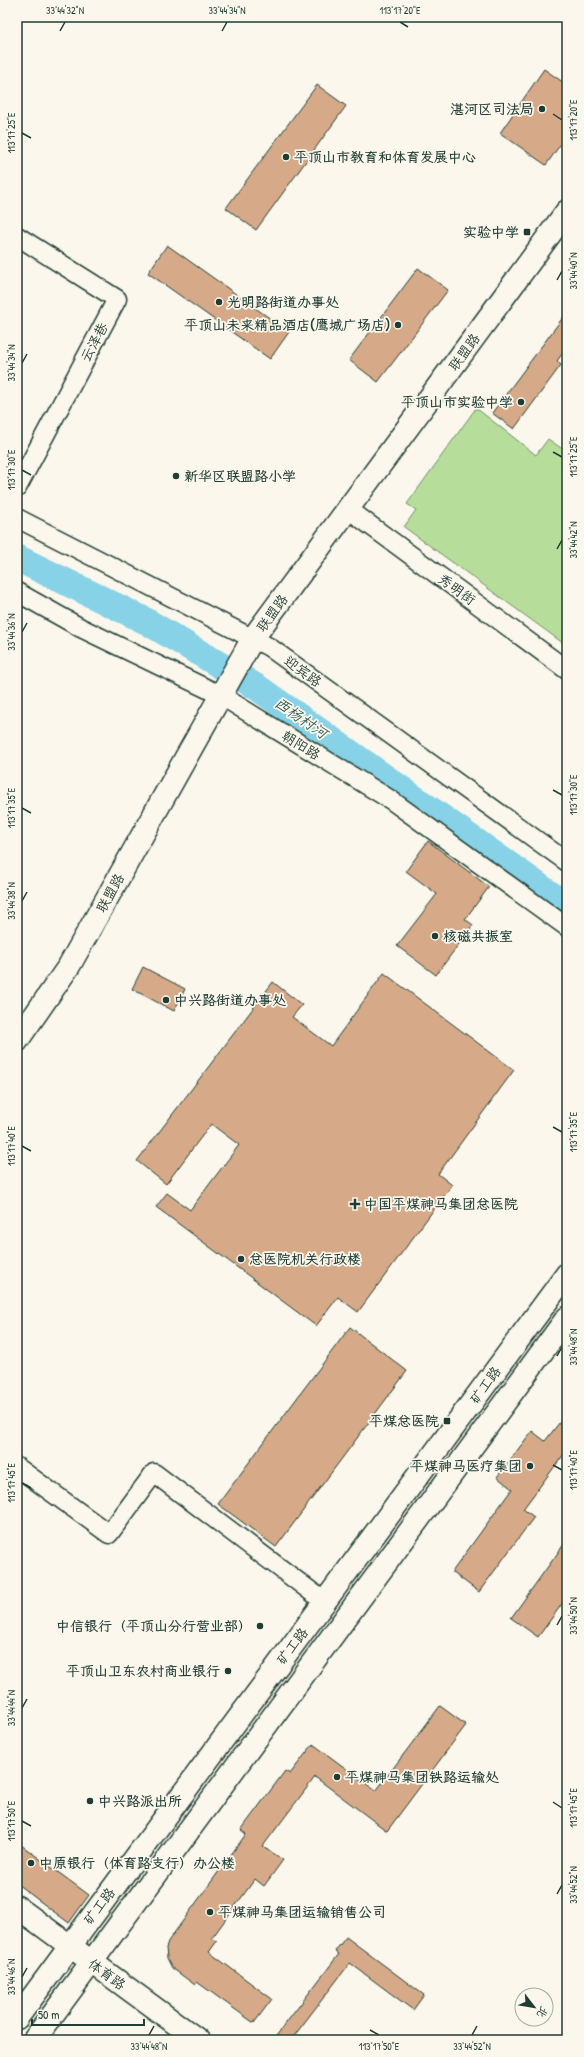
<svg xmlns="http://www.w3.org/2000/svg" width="584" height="2057" font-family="'Patrick Hand','LXGW WenKai TC',sans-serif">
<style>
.green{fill:#b6de9a;stroke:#6a8e67}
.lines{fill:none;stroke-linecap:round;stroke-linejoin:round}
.river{stroke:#87d2e7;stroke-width:27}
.building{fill:#d6aa88;stroke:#1f3d34}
.minor-casing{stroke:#1f3d34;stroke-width:21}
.tertiary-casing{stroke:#1f3d34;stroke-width:25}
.primary-casing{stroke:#1f3d34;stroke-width:25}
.minor{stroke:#fbf7ec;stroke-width:18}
.tertiary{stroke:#fbf7ec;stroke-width:22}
.primary{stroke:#fbf7ec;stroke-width:22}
.ticks{fill:none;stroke:#1f3d34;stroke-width:1.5}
.poi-dot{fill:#1f3d34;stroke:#fbf7ec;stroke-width:1.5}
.labels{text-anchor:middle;stroke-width:3.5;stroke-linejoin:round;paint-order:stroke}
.poi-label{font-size:14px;font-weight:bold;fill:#1f3d34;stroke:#fbf7ec;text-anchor:start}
.street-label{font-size:14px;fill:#1f3d34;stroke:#fbf7ec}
.water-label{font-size:15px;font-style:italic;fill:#345b58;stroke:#fbf7ec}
.neatline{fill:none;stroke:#1f3d34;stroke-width:1.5}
.ticks-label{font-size:10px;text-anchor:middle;fill:#1f3d34}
</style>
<rect width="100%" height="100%" fill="#fbf7ec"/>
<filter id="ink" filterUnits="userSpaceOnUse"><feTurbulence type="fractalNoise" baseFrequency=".025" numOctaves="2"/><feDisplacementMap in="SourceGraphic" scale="8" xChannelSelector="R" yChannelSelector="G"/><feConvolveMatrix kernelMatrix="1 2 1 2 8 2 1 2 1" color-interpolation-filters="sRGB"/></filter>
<g filter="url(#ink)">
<path class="green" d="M476,408L536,455L548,439L567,452V646L404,527L416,510L407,504Z"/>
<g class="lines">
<path class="river" d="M17,558L146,621L258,688L567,906"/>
</g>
<g class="building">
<path d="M544,69L567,85V135L546,165L500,133Z"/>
<path d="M317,85L346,106L256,230L226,208Z"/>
<path d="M167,245L289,332L270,359L148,273Z"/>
<path d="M418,268L448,290L378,382L349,360Z"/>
<path d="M567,312V347L557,361L561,365L514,429L492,413Z"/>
<path d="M428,841L489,887L465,919L473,925L436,975L397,946L437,894L406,871Z"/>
<path d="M143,967L185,989L174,1011L132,989Z"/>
<path d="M384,973L514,1070L438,1174L452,1185L358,1312L338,1297L316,1326L156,1207L167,1193L190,1210L239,1145L211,1124L166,1184L137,1161L273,982L302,1005L292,1017L331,1046Z"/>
<path d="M350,1327L407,1371L276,1547L218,1504Z"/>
<path d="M567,1413V1450L523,1509L534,1517L479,1592L452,1572L512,1489L497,1477L532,1431L545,1441Z"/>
<path d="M567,1540V1597L538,1637L511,1618Z"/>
<path d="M440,1706L466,1725L387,1831L315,1777L263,1846L283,1860L264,1886L255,1879L212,1938L217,1941L209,1952L272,1999L254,2023L197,1982L195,1985L172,1968L167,1958L166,1948L169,1940L246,1834L241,1830L285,1771L290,1774L313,1744L376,1791Z"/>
<path d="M17,1842L89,1895L69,1923L17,1884Z"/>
<path d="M346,1937L424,1995L413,2010L350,1963L291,2040H273L339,1954L335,1951Z"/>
</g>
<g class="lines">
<defs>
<g id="minor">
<path d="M17,236L117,299L17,488"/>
<path d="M348,509L567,670"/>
<path d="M17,518L269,647L567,862"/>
<path d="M17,592L81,628L220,695L391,800L567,927"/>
<path d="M17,1467L109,1534L154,1473L325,1602"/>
</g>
<g id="tertiary">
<path d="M17,1041L69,966L253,638L567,211"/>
<path d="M17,1907L198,2040"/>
</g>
<g id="primary">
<path d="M17,2018L567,1274"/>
<path d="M34,2040L567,1318"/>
</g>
</defs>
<use href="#minor" class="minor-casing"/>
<use href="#tertiary" class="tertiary-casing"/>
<use href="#primary" class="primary-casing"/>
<use href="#minor" class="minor"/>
<use href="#tertiary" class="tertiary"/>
<use href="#primary" class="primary"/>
</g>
</g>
<path class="ticks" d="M400,22L408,27M60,31L65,22M222,31L227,22M553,114L562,120M22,133L31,138M557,280L562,271M22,363L27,354M553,452L562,457M22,470L31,475M557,549L562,540M22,632L27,623M553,790L562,795M22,808L31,813M22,901L27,892M553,1127L562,1132M22,1146L31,1151M557,1356L562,1347M553,1465L562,1470M22,1483L31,1488M557,1625L562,1616M22,1708L27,1699M553,1802L562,1808M22,1821L31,1826M557,1894L562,1885M22,1977L27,1968M370,2030L379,2035M149,2035L154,2026M472,2035L477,2026"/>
<g class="poi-dot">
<circle cx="542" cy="109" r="4"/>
<circle cx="286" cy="157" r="4"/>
<rect x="523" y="228" width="8" height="8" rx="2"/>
<circle cx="219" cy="302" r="4"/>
<circle cx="398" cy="325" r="4"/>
<circle cx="521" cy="402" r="4"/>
<circle cx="176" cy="476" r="4"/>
<circle cx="435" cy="936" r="4"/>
<circle cx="166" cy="1000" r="4"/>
<path d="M353 1198h4v4h4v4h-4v4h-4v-4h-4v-4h4z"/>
<circle cx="241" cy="1259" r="4"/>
<rect x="443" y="1417" width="8" height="8" rx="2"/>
<circle cx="530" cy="1466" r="4"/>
<circle cx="260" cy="1626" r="4"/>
<circle cx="228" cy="1671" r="4"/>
<circle cx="337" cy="1777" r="4"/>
<circle cx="90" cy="1801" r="4"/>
<circle cx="31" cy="1863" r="4"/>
<circle cx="210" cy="1912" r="4"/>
</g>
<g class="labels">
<g class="poi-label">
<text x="534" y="114" text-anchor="end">湛河区司法局</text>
<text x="294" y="162">平顶山市教育和体育发展中心</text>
<text x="519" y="237" text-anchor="end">实验中学</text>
<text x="227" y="307">光明路街道办事处</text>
<text x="390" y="330" text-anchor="end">平顶山未来精品酒店(鹰城广场店)</text>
<text x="513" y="407" text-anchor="end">平顶山市实验中学</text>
<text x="184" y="481">新华区联盟路小学</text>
<text x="443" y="941">核磁共振室</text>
<text x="174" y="1005">中兴路街道办事处</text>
<text x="364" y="1209">中国平煤神马集团总医院</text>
<text x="249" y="1264">总医院机关行政楼</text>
<text x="439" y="1426" text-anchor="end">平煤总医院</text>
<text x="522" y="1471" text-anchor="end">平煤神马医疗集团</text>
<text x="252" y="1631" text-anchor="end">中信银行（平顶山分行营业部）</text>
<text x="220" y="1676" text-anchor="end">平顶山卫东农村商业银行</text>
<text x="345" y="1782">平煤神马集团铁路运输处</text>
<text x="98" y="1806">中兴路派出所</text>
<text x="39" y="1868">中原银行（体育路支行）办公楼</text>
<text x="218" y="1917">平煤神马集团运输销售公司</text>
</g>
<g class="street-label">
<text transform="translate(94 342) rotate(-62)" y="5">云泽巷</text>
<text transform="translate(464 352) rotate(-54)" y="5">联盟路</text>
<text transform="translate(457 589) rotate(36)" y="5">秀明街</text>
<text transform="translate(272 613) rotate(-54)" y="5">联盟路</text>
<text transform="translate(303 671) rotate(36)" y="5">迎宾路</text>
<text transform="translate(301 745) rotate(31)" y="5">朝阳路</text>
<text transform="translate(110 893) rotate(-61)" y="5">联盟路</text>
<text transform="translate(485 1385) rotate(-54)" y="5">矿工路</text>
<text transform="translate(292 1646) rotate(-53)" y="5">矿工路</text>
<text transform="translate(99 1906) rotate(-53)" y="5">矿工路</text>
<text transform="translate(107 1974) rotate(36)" y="5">体育路</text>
</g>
<g class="water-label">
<text transform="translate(301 718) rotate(35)" y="5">西杨村河</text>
</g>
</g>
<rect width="584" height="2057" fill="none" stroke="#fbf7ec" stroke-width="44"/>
<g transform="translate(534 2007) rotate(121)"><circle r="19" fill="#fbf7ec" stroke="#a3ada2"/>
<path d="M0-3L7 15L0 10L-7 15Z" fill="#1f3d34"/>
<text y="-6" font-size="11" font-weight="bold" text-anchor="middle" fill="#1f3d34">北</text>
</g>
<path d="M32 2019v6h112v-6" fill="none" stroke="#1f3d34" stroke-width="2"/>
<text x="38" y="2019" font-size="12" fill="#1f3d34" stroke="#fbf7ec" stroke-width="3" paint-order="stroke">50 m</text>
<rect x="22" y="22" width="540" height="2013" class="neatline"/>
<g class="ticks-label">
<text x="65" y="14">33°44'32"N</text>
<text x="227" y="14">33°44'34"N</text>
<text x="400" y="14">113°17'20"E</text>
<text transform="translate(573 120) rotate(-90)" y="4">113°17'20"E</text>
<text transform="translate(11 133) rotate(-90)" y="4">113°17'25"E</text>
<text transform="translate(573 271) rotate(-90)" y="4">33°44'40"N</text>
<text transform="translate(11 363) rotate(-90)" y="4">33°44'34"N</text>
<text transform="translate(573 457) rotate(-90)" y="4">113°17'25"E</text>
<text transform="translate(11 470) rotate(-90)" y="4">113°17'30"E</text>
<text transform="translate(573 540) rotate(-90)" y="4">33°44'42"N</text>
<text transform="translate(11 632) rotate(-90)" y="4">33°44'36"N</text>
<text transform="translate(573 795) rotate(-90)" y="4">113°17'30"E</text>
<text transform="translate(11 808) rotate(-90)" y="4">113°17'35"E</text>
<text transform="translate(11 901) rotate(-90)" y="4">33°44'38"N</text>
<text transform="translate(573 1132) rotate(-90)" y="4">113°17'35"E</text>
<text transform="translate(11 1146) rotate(-90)" y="4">113°17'40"E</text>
<text transform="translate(573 1347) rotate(-90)" y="4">33°44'48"N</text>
<text transform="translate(573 1470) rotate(-90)" y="4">113°17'40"E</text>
<text transform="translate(11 1483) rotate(-90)" y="4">113°17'45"E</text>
<text transform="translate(573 1616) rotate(-90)" y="4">33°44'50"N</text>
<text transform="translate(11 1708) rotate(-90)" y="4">33°44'44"N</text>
<text transform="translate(573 1808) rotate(-90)" y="4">113°17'45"E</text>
<text transform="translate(11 1821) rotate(-90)" y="4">113°17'50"E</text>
<text transform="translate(573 1885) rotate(-90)" y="4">33°44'52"N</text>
<text transform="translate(11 1977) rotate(-90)" y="4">33°44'46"N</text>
<text x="149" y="2050">33°44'48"N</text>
<text x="379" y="2050">113°17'50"E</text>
<text x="472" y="2050">33°44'52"N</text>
</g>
</svg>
